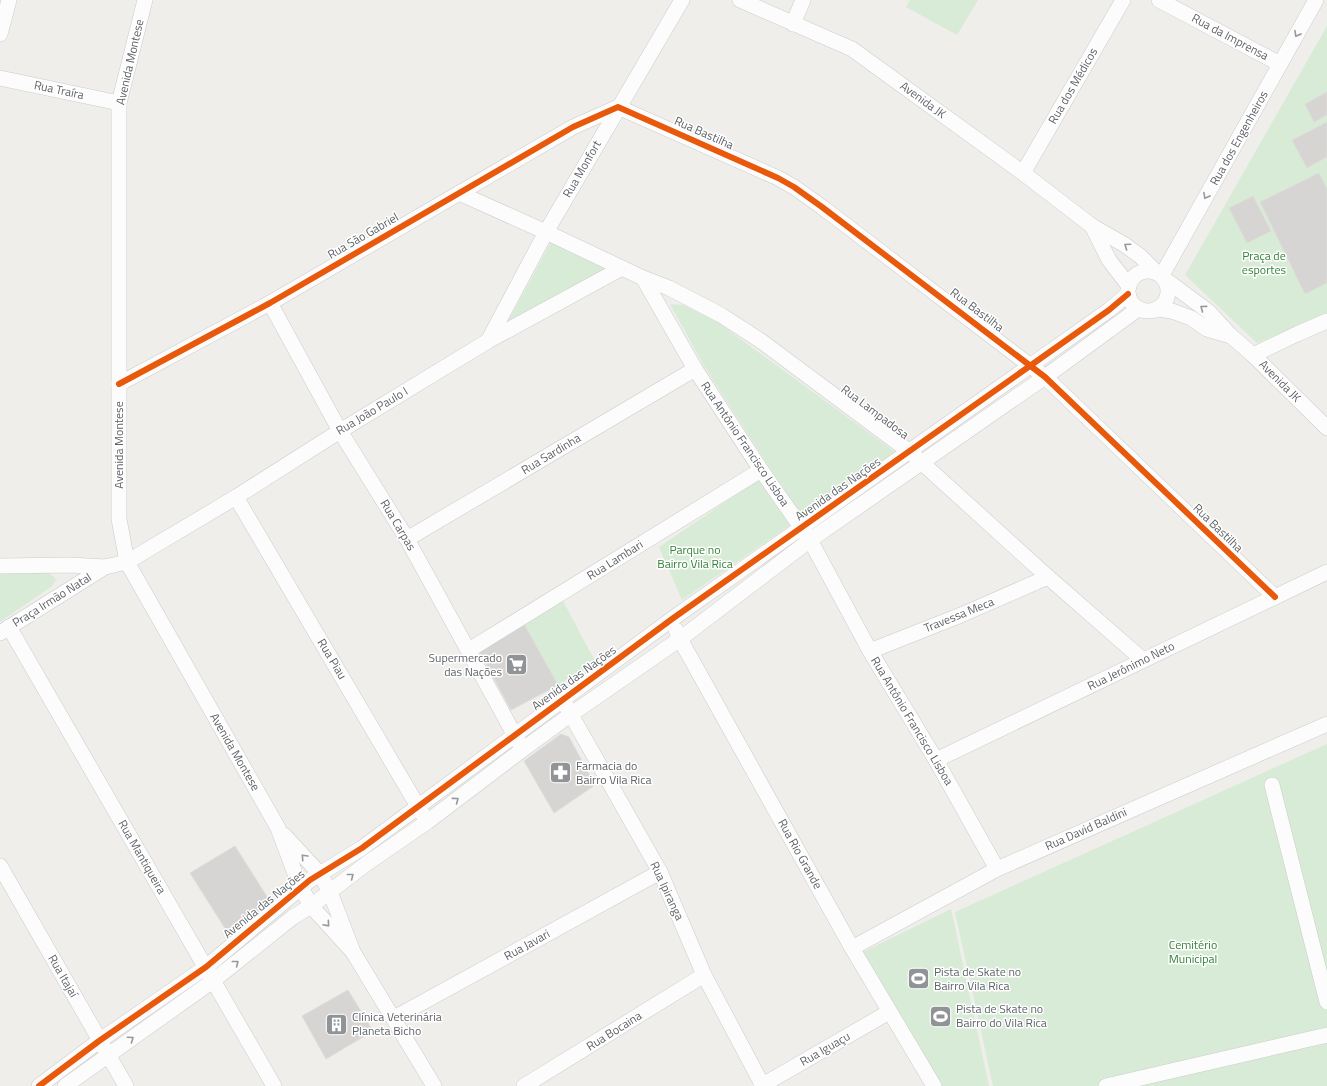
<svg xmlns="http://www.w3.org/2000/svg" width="1327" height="1086" font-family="'Titillium Web',sans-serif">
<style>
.green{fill:#d8ebd6}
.building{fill:#d6d5d3;stroke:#deddd9}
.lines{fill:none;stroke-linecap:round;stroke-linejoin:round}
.minor-casing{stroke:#cbcccc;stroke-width:16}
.minor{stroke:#fdfcfc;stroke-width:15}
.cycleway-casing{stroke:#fff;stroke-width:8}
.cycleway{stroke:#e8590c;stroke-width:6}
.oneway{stroke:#96999c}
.labels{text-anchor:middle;stroke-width:3;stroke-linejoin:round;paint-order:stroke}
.street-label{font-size:12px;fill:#5f6368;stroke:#fff}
.park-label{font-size:12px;fill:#348238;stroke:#fff}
.poi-label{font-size:12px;fill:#5f6368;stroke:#fff;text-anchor:start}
</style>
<rect width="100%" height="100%" fill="#efeeea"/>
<g class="green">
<path d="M910,0H978L957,35L906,7Z"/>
<path d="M1327,26V314L1257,343L1185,275Z"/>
<path d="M551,242L606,269L507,323Z"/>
<path d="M670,304L684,305L717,322L895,452L802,518L704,366Z"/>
<path d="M758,480L790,525L682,600L659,547Z"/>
<path d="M0,573H49L56,579L52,586L0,622Z"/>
<path d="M563,601L596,663L558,685L523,622Z"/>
<path d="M1327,744V1086H993L955,912Z"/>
<path d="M951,909L989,1086H939L863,952Z"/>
</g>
<g class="building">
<path d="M1327,92V115L1314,122L1305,104Z"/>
<path d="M1327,122V157L1307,168L1292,140Z"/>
<path d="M1319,173L1327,189V283L1305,294L1260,202Z"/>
<path d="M1253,196L1271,231L1247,243L1229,208Z"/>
<path d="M523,622L558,685L511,710L476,646Z"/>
<path d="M561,734L569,737L595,785L554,813L524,761Z"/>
<path d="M235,846L271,903L228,933L190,873Z"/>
<path d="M348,990L373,1031L326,1059L302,1016Z"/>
</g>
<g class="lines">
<defs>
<g id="minor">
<path d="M145,0L119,103V519L127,562L278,828L299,884L311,906L353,952"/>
<path d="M740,0L852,49L1023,173L1092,226L1125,245L1140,256L1156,272"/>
<path d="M1159,0L1280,64"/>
<path d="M793,24L803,0"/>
<path d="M0,34L9,0"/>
<path d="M0,78L119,103"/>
<path d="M1023,173L1123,0"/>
<path d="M459,193L546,232L643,278L695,369L761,470L810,540L870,651L936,760L997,869"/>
<path d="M1092,226L1109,260L1129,286"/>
<circle cx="1148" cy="291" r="20"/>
<path d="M1162,275L1316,0"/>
<path d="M643,278L669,288L721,315L761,341L910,452L1048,577L1143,660"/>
<path d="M1166,280L1209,312L1231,336L1253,355L1327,428"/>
<path d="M270,303L340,431L407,539L519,743"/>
<path d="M1158,309L1172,311L1191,318L1207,329L1231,336"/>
<path d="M488,341L546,232L682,0"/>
<path d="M1253,355L1297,334L1327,321"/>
<path d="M119,384L270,303L573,127L618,107L778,178L794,187L822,207L1045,377L1275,597"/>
<path d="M236,497L423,815"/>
<path d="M407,539L695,369"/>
<path d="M0,566L70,565L105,567"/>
<path d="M9,627L274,1086"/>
<path d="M676,630L680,639L852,948L934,1086"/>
<path d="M0,633L105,567L127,562L236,497L340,431L488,341L622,268"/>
<path d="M469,650L761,470"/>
<path d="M870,651L961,615L1048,577"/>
<path d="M566,706L660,872L704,975L763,1086"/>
<path d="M936,760L1327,572"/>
<path d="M1272,785L1327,1002"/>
<path d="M284,835L320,874L330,892L353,952L434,1086"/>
<path d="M0,866L126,1086"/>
<path d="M852,948L997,869L1327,724"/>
<path d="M394,1018L660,872"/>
<path d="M39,1086L99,1041L206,967L310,880L362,848L672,619L1109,310L1128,294"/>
<path d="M65,1086L214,980L293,917L311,906L366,864L427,822L522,750L570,715L680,639L810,540L1045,377L1138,309"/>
<path d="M524,1086L704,975"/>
<path d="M761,1086L889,1012"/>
<path d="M1106,1086L1327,1035"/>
</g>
</defs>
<use href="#minor" class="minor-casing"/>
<use href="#minor" class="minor"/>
<defs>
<g id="cycleway">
<path d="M119,384L270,303L573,127L618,107L778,178L794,187L822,207L1045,377L1275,597"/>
<path d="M39,1086L99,1041L206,967L310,880L362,848L672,619L1109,310L1128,294"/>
</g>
</defs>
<use href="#cycleway" class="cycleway-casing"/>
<use href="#cycleway" class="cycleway"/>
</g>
<defs><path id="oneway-chevron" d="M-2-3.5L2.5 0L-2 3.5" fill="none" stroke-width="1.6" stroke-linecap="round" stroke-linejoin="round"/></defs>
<g class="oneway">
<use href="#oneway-chevron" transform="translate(1297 34) rotate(119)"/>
<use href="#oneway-chevron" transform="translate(1206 196) rotate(119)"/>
<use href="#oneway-chevron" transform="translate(1127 246) rotate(-145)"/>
<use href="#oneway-chevron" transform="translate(1203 308) rotate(-143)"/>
<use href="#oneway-chevron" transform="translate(456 800) rotate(-37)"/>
<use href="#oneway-chevron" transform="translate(304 857) rotate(-133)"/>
<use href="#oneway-chevron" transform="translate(351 876) rotate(-38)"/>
<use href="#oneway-chevron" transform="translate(327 924) rotate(49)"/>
<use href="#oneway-chevron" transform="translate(236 963) rotate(-38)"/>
<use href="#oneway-chevron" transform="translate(131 1039) rotate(-35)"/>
</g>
<defs>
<symbol id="supermarket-square" viewBox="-11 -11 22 22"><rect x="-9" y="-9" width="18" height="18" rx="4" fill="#919496" stroke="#fff"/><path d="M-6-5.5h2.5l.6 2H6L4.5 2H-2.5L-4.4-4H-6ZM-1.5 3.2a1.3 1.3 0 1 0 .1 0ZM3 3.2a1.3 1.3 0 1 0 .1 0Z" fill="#fff"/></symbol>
<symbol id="pharmacy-square" viewBox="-11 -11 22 22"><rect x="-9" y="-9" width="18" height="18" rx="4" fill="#919496" stroke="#fff"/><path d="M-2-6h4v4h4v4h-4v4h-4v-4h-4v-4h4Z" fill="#fff"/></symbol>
<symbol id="stadium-square" viewBox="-11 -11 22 22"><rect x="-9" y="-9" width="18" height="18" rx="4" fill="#919496" stroke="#fff"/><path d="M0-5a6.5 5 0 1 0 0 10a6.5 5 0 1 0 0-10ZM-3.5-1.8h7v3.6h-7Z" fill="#fff"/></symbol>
<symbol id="building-square" viewBox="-11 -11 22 22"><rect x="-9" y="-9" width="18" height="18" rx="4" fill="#919496" stroke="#fff"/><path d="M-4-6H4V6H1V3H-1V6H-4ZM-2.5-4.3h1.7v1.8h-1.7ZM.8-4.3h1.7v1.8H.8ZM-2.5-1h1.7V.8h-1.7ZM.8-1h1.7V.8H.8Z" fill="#fff"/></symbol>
</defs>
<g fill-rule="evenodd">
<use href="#supermarket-square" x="504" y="652" width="25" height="25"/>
<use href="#pharmacy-square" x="548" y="760" width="25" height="25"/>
<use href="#stadium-square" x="906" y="966" width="25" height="25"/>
<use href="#stadium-square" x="928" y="1004" width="25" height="25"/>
<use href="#building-square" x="324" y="1012" width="25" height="25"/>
</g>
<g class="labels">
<g class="street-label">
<text transform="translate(1230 37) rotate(28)" y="4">Rua da Imprensa</text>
<text transform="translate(130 62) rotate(-77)" y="4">Avenida Montese</text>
<text transform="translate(1073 86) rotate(-60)" y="4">Rua dos Médicos</text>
<text transform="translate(59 90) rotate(12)" y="4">Rua Traíra</text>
<text transform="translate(923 100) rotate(36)" y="4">Avenida JK</text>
<text transform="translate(704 133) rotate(24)" y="4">Rua Bastilha</text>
<text transform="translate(1239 138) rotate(-61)" y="4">Rua dos Engenheiros</text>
<text transform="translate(582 169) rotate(-60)" y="4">Rua Monfort</text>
<text transform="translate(363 236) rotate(-30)" y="4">Rua São Gabriel</text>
<text transform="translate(977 310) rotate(37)" y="4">Rua Bastilha</text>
<text transform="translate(1280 381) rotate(45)" y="4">Avenida JK</text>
<text transform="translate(372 411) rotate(-31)" y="4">Rua João Paulo I</text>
<text transform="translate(875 412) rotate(37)" y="4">Rua Lampadosa</text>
<text transform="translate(745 444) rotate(56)" y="4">Rua Antônio Francisco Lisboa</text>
<text transform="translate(119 445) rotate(-90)" y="4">Avenida Montese</text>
<text transform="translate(551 454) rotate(-31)" y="4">Rua Sardinha</text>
<text transform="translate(838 489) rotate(-35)" y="4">Avenida das Nações</text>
<text transform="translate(398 525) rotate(59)" y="4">Rua Carpas</text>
<text transform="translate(1218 528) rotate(44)" y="4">Rua Bastilha</text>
<text transform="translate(615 560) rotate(-32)" y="4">Rua Lambari</text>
<text transform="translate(52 600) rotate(-32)" y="4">Praça Irmão Natal</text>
<text transform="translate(959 615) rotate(-22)" y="4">Travessa Meca</text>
<text transform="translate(332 659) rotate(59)" y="4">Rua Piau</text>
<text transform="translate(1131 666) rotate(-26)" y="4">Rua Jerônimo Neto</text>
<text transform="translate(574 678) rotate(-36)" y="4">Avenida das Nações</text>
<text transform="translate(912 721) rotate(59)" y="4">Rua Antônio Francisco Lisboa</text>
<text transform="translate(235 752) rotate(60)" y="4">Avenida Montese</text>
<text transform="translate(1086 829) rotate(-24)" y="4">Rua David Baldini</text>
<text transform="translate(800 854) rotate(61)" y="4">Rua Rio Grande</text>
<text transform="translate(142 857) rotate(60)" y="4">Rua Mantiqueira</text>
<text transform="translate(667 891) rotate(65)" y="4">Rua Ipiranga</text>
<text transform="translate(264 904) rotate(-39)" y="4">Avenida das Nações</text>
<text transform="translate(527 945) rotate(-29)" y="4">Rua Javari</text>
<text transform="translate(63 976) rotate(60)" y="4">Rua Itajaí</text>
<text transform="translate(614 1031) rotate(-32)" y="4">Rua Bocaina</text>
<text transform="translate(825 1049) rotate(-30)" y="4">Rua Iguaçu</text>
</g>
<g class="park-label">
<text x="1264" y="260">Praça de<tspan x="1264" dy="14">esportes</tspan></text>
<text x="695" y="554">Parque no<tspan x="695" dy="14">Bairro Vila Rica</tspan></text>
<text x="1193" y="949">Cemitério<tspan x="1193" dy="14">Municipal</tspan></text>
</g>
<g class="poi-label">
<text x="502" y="662" text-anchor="end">Supermercado<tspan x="502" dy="14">das Nações</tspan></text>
<text x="576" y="770">Farmacia do<tspan x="576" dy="14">Bairro Vila Rica</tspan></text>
<text x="934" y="976">Pista de Skate no<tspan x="934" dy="14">Bairro Vila Rica</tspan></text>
<text x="956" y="1013">Pista de Skate no<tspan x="956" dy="14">Bairro do Vila Rica</tspan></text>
<text x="352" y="1021">Clínica Veterinária<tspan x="352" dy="14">Planeta Bicho</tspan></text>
</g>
</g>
</svg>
